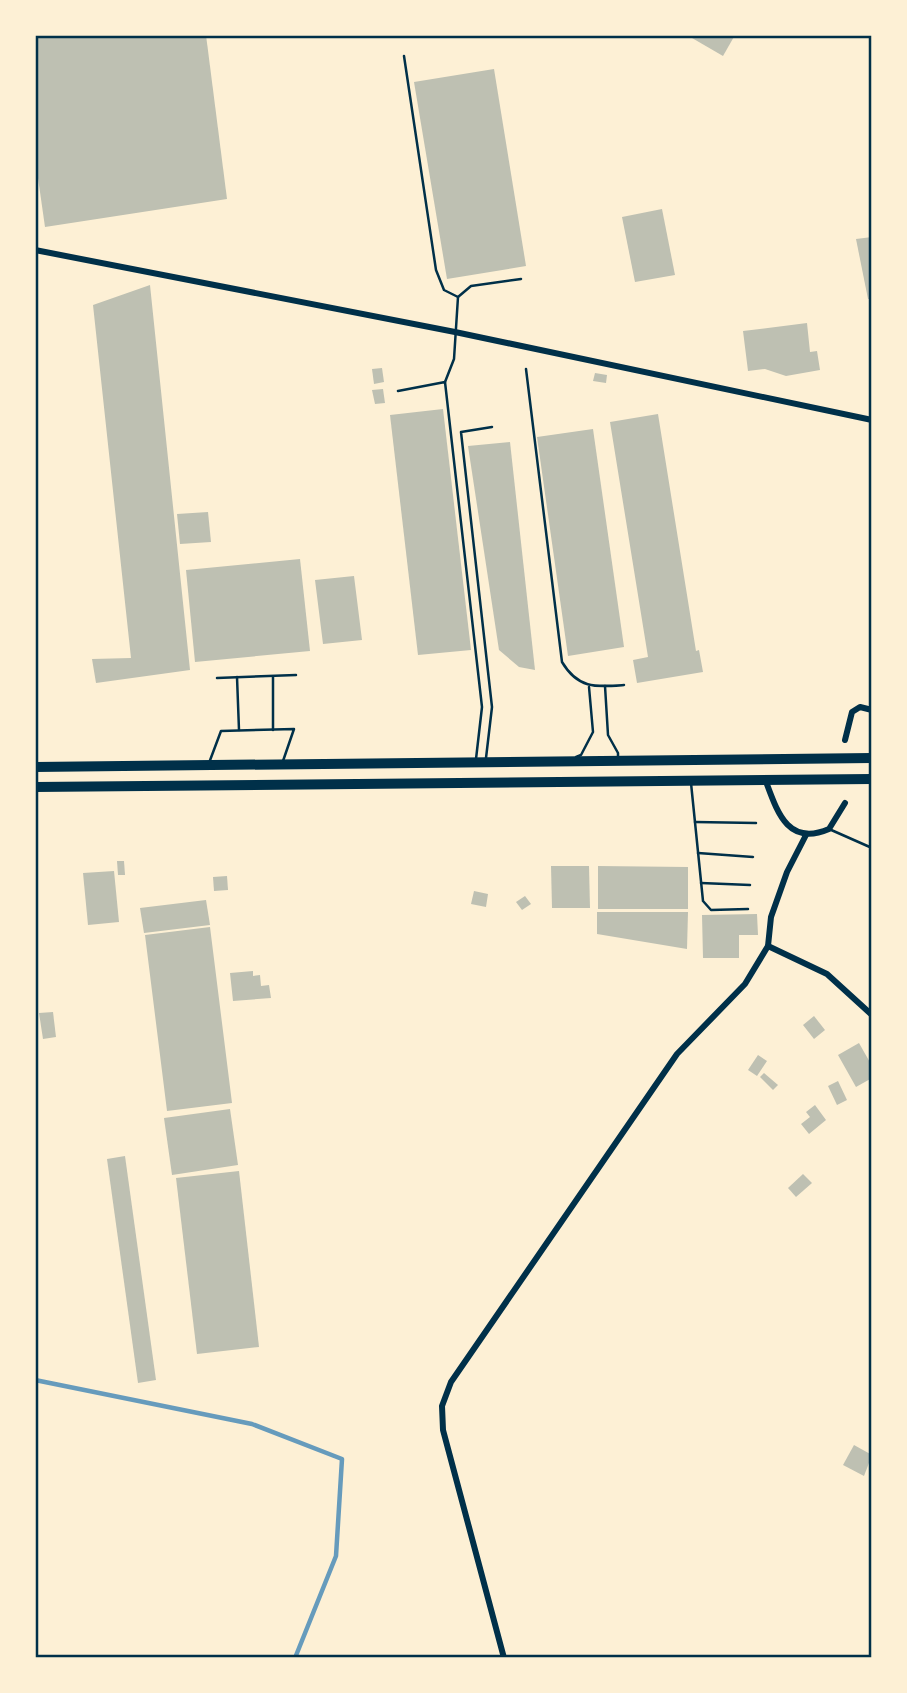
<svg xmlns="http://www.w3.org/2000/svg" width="907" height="1693" font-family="'PT Sans',sans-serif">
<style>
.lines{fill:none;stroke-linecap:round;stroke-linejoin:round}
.stream{stroke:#669bbc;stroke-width:4.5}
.building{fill:#bec0b2}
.service{stroke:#003049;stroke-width:2.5}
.minor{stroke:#003049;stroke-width:6}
.trunk{stroke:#003049;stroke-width:10}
.neatline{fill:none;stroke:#003049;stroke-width:2.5}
</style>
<rect width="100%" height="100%" fill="#fdf0d5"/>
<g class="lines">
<path class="stream" d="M35,1380L252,1424L342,1459L336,1556L295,1658"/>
</g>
<g class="building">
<path d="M35,35H206L227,199L45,227L35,157Z"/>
<path d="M693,35H735L723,56L692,38Z"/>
<path d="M494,69L526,266L447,279L414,82Z"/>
<path d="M662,209L675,275L635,282L622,217Z"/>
<path d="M872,237V299H868L856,239Z"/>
<path d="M150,285L190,670L96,683L92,659L131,658L93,305Z"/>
<path d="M807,323L810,352L817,351L820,370L786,376L765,369L748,371L743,331Z"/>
<path d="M382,368L384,382L374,384L372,369Z"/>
<path d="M595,373L607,375L606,383L593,381Z"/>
<path d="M383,389L385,403L375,404L372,390Z"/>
<path d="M443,409L471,650L418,655L390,415Z"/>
<path d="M658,414L696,651L699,650L703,672L637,683L633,660L648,657L610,422Z"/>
<path d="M593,429L624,647L568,656L537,437Z"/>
<path d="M510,442L535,670L519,667L499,650L468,446Z"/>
<path d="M208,512L211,542L180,544L177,514Z"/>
<path d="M300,559L310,651L195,662L186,570Z"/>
<path d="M354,576L362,640L323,644L315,580Z"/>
<path d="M117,861H124L125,875H118Z"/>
<path d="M551,866H589L590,908H552Z"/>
<path d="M598,866L688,867V909H598Z"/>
<path d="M114,871L119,922L88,925L83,873Z"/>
<path d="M227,876L228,890L214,891L213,877Z"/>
<path d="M474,891L488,894L486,907L471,904Z"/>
<path d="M525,896L531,904L522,910L516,902Z"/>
<path d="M206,900L210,925L144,933L140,908Z"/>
<path d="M597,912H688L687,949L597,934Z"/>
<path d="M757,914L758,935H739V958H703L702,915Z"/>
<path d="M210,927L232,1103L167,1111L145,935Z"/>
<path d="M253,971V976L260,975L261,986L269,985L271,998L233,1001L230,973Z"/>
<path d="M53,1012L56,1037L43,1039L39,1013Z"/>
<path d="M814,1016L825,1030L814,1039L803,1025Z"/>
<path d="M859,1043L872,1066V1078L856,1087L838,1055Z"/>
<path d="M758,1055L767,1061L757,1076L748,1070Z"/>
<path d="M764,1073L778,1085L773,1090L760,1077Z"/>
<path d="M838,1081L847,1100L837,1105L828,1086Z"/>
<path d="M815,1105L826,1120L809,1134L801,1124L810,1117L806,1112Z"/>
<path d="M230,1109L238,1165L172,1175L164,1118Z"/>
<path d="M125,1156L156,1380L138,1383L107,1159Z"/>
<path d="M239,1171L259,1347L197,1354L176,1178Z"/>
<path d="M803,1174L812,1183L796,1197L788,1188Z"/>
<path d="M854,1445L872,1455L864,1476L843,1465Z"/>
</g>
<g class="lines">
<g class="service">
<path d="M404,56L436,270L444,290L458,297"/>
<path d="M526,369L562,662C578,689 596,687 624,685"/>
<path d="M445,382L454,359L458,297L471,286L521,279"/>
<path d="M398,391L445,382L482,707L476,759"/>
<path d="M237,677L239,730"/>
<path d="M217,678L296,675"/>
<path d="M605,686L608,735L618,753V759"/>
<path d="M273,730V677"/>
<path d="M576,757L581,755L593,732L589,687"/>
<path d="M486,758L492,707L461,432L492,427"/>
<path d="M209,763L221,731L294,729L283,761"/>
<path d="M691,783L703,901L711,910L748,909"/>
<path d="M695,822L756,823"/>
<path d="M829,829L872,848"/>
<path d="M698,853L753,857"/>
<path d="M701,883L750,885"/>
</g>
<g class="minor">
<path d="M35,250L455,332L872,420"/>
<path d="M845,740L852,712L860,707L872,710"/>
<path d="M765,779C777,811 787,847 829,829L845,803"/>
<path d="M768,946L827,974L872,1015"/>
<path d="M504,1658L443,1430L442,1406L451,1382L677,1054L745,984L768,946L771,917L787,872L806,835"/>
</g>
<g class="trunk">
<path d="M35,767L872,758"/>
<path d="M35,787L872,779"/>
</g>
</g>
<rect width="907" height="1693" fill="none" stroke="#fdf0d5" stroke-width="74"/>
<rect x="37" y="37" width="833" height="1619" class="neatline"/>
</svg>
